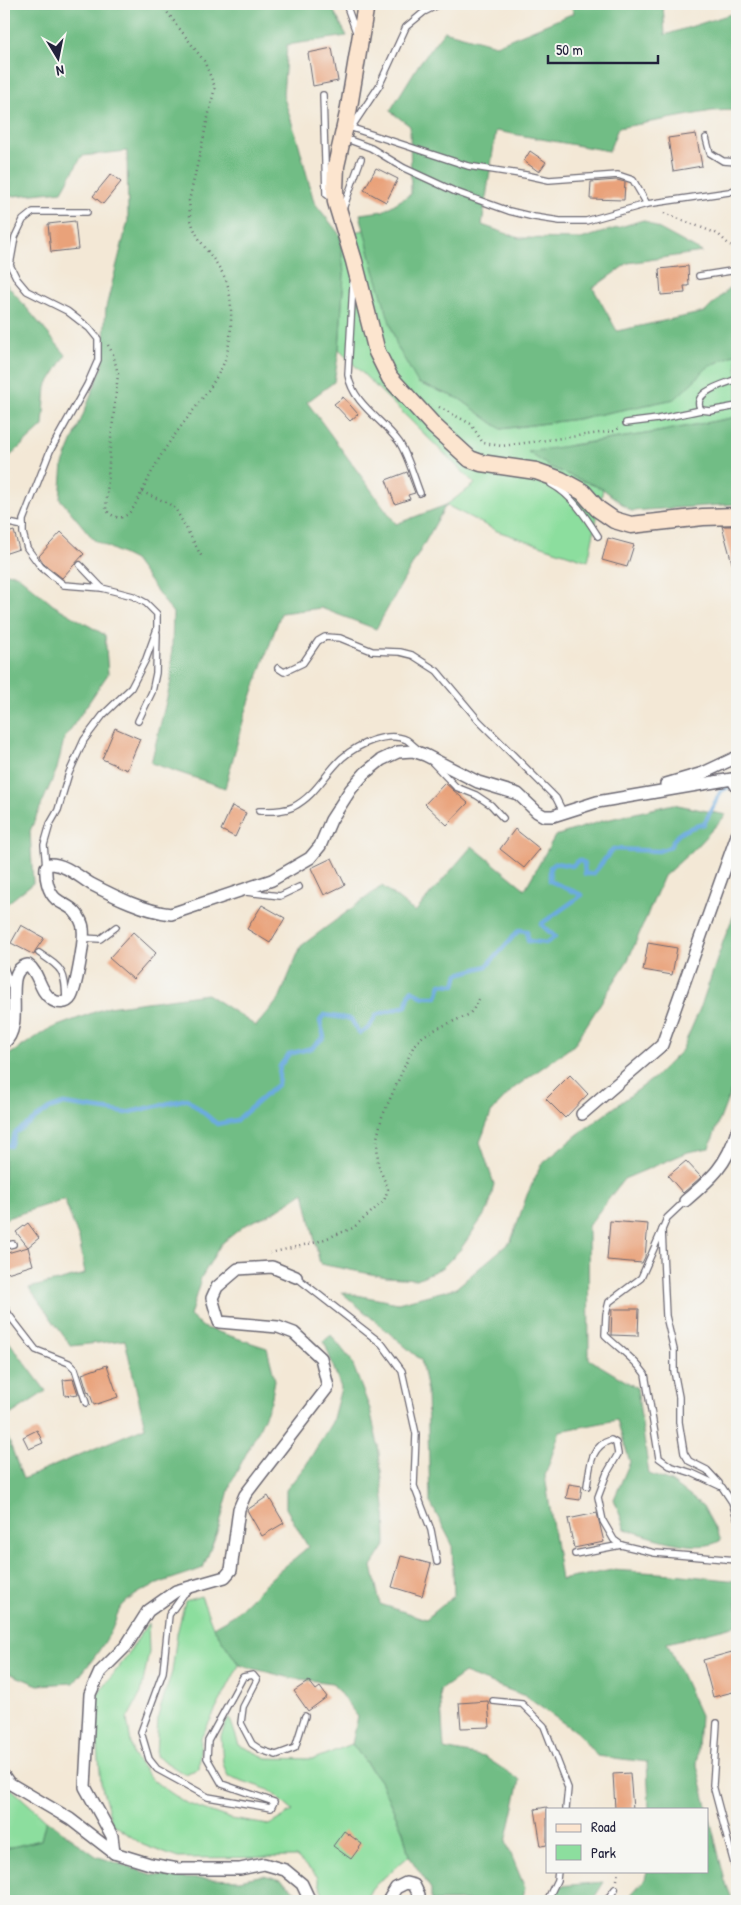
<svg xmlns="http://www.w3.org/2000/svg" width="741" height="1905" font-family="'Patrick Hand',sans-serif">
<style>
.green{fill:#8cde9e;stroke:#57806c}
.forest{fill:#71bd85;stroke:#4a7060}
.lines{fill:none;stroke-linecap:round;stroke-linejoin:round}
.stream{stroke:#6cabdf;stroke-width:4.5}
.building{fill:#e9a27a}
.lane-casing{stroke:#6b6771;stroke-width:8}
.street-casing{stroke:#6b6771;stroke-width:14}
.secondary-casing{stroke:#6b6771;stroke-width:19}
.path{stroke:#6b6771;stroke-width:2.5;stroke-dasharray:1 4;stroke-linecap:butt}
.lane{stroke:#fff;stroke-width:5.5}
.street{stroke:#fff;stroke-width:11}
.secondary{stroke:#fce5cf;stroke-width:16}
</style>
<rect width="100%" height="100%" fill="#f6f6f2"/>
<filter id="ink" filterUnits="userSpaceOnUse"><feTurbulence type="fractalNoise" baseFrequency=".02" numOctaves="2"/><feDisplacementMap in="SourceGraphic" scale="10" xChannelSelector="R" yChannelSelector="G"/><feConvolveMatrix kernelMatrix="1 2 1 2 8 2 1 2 1" color-interpolation-filters="sRGB"/></filter>
<filter id="wash" filterUnits="userSpaceOnUse"><feTurbulence type="fractalNoise" baseFrequency=".0096" numOctaves="4" result="noise"/><feDisplacementMap in="SourceGraphic" scale="20" xChannelSelector="R" yChannelSelector="G"/><feGaussianBlur stdDeviation="1.12" result="paint"/><feColorMatrix in="noise" values="0 0 0 0 0 0 0 0 0 0 0 0 0 0 0 0 0 1.4 0 .05"/><feComposite in="paint" operator="in"/></filter>
<g filter="url(#wash)">
<rect width="100%" height="100%" fill="#f3e8d6"/>
<g class="green">
<path d="M364,230L374,270L418,383L460,399L501,429L577,419L674,399L708,367L737,353V417L652,433L571,445L550,467L603,489L588,561L497,531L446,505L475,484L339,350L344,274L340,235Z"/>
<path d="M201,1596L213,1627L239,1665L201,1738L199,1769L184,1774L156,1756L158,1716L172,1672L177,1634L185,1601Z"/>
<path d="M148,1623L149,1652L141,1693L127,1719L133,1755L152,1780L186,1803L231,1819L269,1825L293,1811L269,1790L228,1776L223,1764L221,1736L229,1716L239,1745L267,1758L314,1759L352,1744L380,1781L403,1831L409,1856L372,1888L365,1901H325L317,1876L296,1857L178,1858L143,1845L112,1823L101,1783L96,1723L97,1695L125,1659Z"/>
<path d="M4,1782L46,1820L41,1840L4,1849Z"/>
</g>
<g class="forest">
<path d="M4,4H330L347,36L287,45L283,95L299,145L314,202L340,235L344,274L339,350L334,382L307,402L396,524L446,505L376,629L321,608L281,613L245,714L225,788L151,763L171,681L173,613L134,560L94,540L60,499L63,464L102,368L106,307L128,221L127,151L82,156L62,191L4,197Z"/>
<path d="M570,4H663L665,35L737,12V110L712,111L618,128L609,151L496,131L482,225L519,238L581,239L643,220L702,252L628,263L593,288L617,331L705,312L737,281V353L708,367L675,399L577,419L501,429L460,399L418,383L397,346L374,270L360,214L383,211L411,194L410,126L390,111L419,64L444,31L496,45L574,13Z"/>
<path d="M4,281L66,355L46,387L43,426L9,457L4,464Z"/>
<path d="M737,417V504L631,511L603,489L550,467L528,452L652,433Z"/>
<path d="M4,573L16,574L53,605L105,635L108,674L64,739L57,769L30,831L33,883L4,906Z"/>
<path d="M673,804L726,815L692,851L664,876L628,960L574,1045L514,1088L492,1111L480,1142L494,1184L489,1208L460,1250L442,1268L417,1279L386,1277L320,1264L304,1192L274,1212L245,1225L221,1244L201,1278L190,1316L203,1327L267,1348L275,1380L271,1402L259,1429L231,1483L219,1527L203,1568C176,1579 144,1584 123,1605C116,1612 115,1625 110,1633C100,1651 87,1667 74,1683L38,1685L6,1672L4,1673V1427L23,1479L145,1427L125,1340L71,1346L29,1288L85,1274L79,1239L64,1199L4,1219V1058L47,1030L108,1007L207,994L256,1026L279,999L301,946L382,886L415,912L472,846L525,889L555,836L602,821Z"/>
<path d="M737,907V1075L709,1148L688,1152L624,1179L588,1226L589,1359L637,1388L649,1474L671,1482L703,1506L721,1540C700,1555 649,1536 625,1529L614,1499L630,1462L617,1420L560,1431L545,1476L561,1580L612,1570L673,1574L737,1581V1625L667,1643L700,1715L697,1765L725,1881L733,1901H625L645,1879L647,1871H707V1809H649L647,1762L597,1756L579,1734L525,1696L464,1673L440,1690L444,1749L485,1757L520,1780L506,1842L525,1888L522,1901H431V1889L409,1856L403,1831L380,1781L352,1744L358,1717L332,1683L291,1678L239,1665L213,1627L234,1615L270,1579L308,1547L286,1508V1490L306,1465L332,1422L341,1388L324,1341L331,1335L351,1360L370,1409L378,1445L385,1507L386,1544L372,1566L380,1604L426,1619L454,1596L452,1544L430,1502L427,1392L421,1360L341,1292L398,1303L456,1288L511,1241L527,1195L541,1165L577,1135L654,1078L682,1050L701,1006L724,939Z"/>
<path d="M4,1335L46,1391L4,1419Z"/>
<path d="M46,1820L96,1856L150,1874L178,1878L239,1880L264,1875L281,1880L295,1890L300,1901H4V1849L41,1840Z"/>
<path d="M604,1882L592,1901H554L560,1886Z"/>
</g>
<g class="lines">
<path class="stream" d="M4,1144L10,1146L15,1133L49,1109L64,1104L126,1113L187,1099L217,1124L237,1120L278,1084L280,1066L289,1054L312,1048L324,1037L320,1021L324,1015L351,1019L359,1033L369,1028L376,1015L406,1006L411,990L423,997H437L441,984L455,985L458,974L487,966L519,930L527,931L528,941L546,943L555,937L541,924L582,895L550,881V867L556,863L572,866L579,860L584,863L585,874H593L613,849L659,851L670,847C676,831 689,828 704,824L721,791L734,784"/>
</g>
<g id="blocks">
<g class="building">
<path d="M332,48L338,81L313,86L308,53Z"/>
<path d="M696,134L702,166L673,171L668,138Z"/>
<path d="M530,151L546,162L539,172L524,161Z"/>
<path d="M376,168L398,179L386,202L364,190Z"/>
<path d="M111,174L121,182L103,204L93,196Z"/>
<path d="M617,180L625,182L624,200L590,199L591,182Z"/>
<path d="M75,221L78,249L51,252L48,224Z"/>
<path d="M688,266L689,286H684L685,293L661,295L659,269Z"/>
<path d="M343,397L358,414L350,421L334,404Z"/>
<path d="M407,472L415,493L408,495L410,499L395,504L386,480Z"/>
<path d="M722,526H737V569L734,570Z"/>
<path d="M14,531L19,549L4,554V534Z"/>
<path d="M61,532L84,554L62,578L44,564L39,556Z"/>
<path d="M608,538L634,545L627,567L602,560Z"/>
<path d="M115,728L140,739L127,770L102,759Z"/>
<path d="M445,783L468,803L447,825L425,804Z"/>
<path d="M232,806L246,813L235,837L221,830Z"/>
<path d="M515,829L540,849L524,868L500,849Z"/>
<path d="M332,858L345,885L324,895L311,868Z"/>
<path d="M262,905L285,918L270,943L247,929Z"/>
<path d="M21,925L44,938L35,951L34,955L11,943Z"/>
<path d="M133,932L156,953L133,979L109,958Z"/>
<path d="M648,943L677,948L672,975L643,970Z"/>
<path d="M570,1075L588,1094L565,1118L546,1099Z"/>
<path d="M686,1161L701,1177L683,1193L668,1176Z"/>
<path d="M610,1221L648,1224L645,1257L642,1263L607,1260Z"/>
<path d="M28,1223L39,1238L28,1247L16,1232Z"/>
<path d="M28,1247L33,1265L4,1274V1254Z"/>
<path d="M612,1309H639L638,1336L611,1335Z"/>
<path d="M107,1365L118,1397L94,1405L89,1392L88,1393L82,1374Z"/>
<path d="M73,1379L78,1394L65,1396L63,1380Z"/>
<path d="M37,1430L43,1443L29,1449L23,1437Z"/>
<path d="M569,1484L582,1486L580,1500L566,1498Z"/>
<path d="M268,1496L284,1523L262,1536L247,1510Z"/>
<path d="M597,1513L604,1542L574,1548L568,1519Z"/>
<path d="M401,1556L431,1564L422,1596L392,1587Z"/>
<path d="M732,1652L737,1671V1691L713,1697L703,1660Z"/>
<path d="M309,1681L316,1690L320,1687L327,1697L308,1711L294,1691Z"/>
<path d="M488,1701L490,1727L461,1728L459,1703Z"/>
<path d="M630,1773L633,1809H615L613,1774Z"/>
<path d="M547,1807V1845L541,1846L535,1809Z"/>
<path d="M344,1831L362,1844L351,1859L333,1846Z"/>
</g>
</g>
</g>
<g filter="url(#ink)">
<use href="#blocks" fill-opacity="0" stroke="#6b6771" stroke-width="1"/>
<g class="lines">
<defs>
<g id="lane">
<path d="M346,4L356,32"/>
<path d="M323,95L326,194L333,199"/>
<path d="M352,128L468,166L526,175L549,180L618,175L633,180L647,204"/>
<path d="M349,131L379,86L406,27L424,12L440,4"/>
<path d="M344,138L371,148L404,168L456,192L509,211L534,217L560,221H586L647,204L729,192L737,189"/>
<path d="M706,138L710,153L723,161L737,162"/>
<path d="M343,209L361,159"/>
<path d="M699,276L737,270"/>
<path d="M353,283L348,375C353,404 383,420 399,442C408,455 414,478 420,493"/>
<path d="M737,379C725,384 690,392 701,410L710,411L737,406"/>
<path d="M626,423L658,419L701,410"/>
<path d="M551,484C572,495 586,517 598,536"/>
<path d="M4,522L23,526"/>
<path d="M80,565L102,588"/>
<path d="M278,668L284,672L303,663L318,641L325,637L340,638L372,651L400,652L412,655L437,671L479,721L556,798L561,808L559,813"/>
<path d="M138,721L152,692L156,673L157,634"/>
<path d="M433,763L456,787L476,795L491,805L503,818"/>
<path d="M259,811C270,811 282,812 293,807C316,795 324,775 342,758C357,745 387,730 407,740C411,743 415,747 419,750"/>
<path d="M46,867L44,845L50,824L58,810L69,773L84,740L103,715L131,688L146,659L157,629V614L146,603L133,596L102,588L64,585L41,567L27,548L23,533V520L50,451L87,385L98,360V339L89,328L67,311L27,291L17,279L10,265L15,237L23,220L33,212H87"/>
<path d="M246,892L280,896L299,887"/>
<path d="M83,938L100,939L116,927"/>
<path d="M39,953C64,970 65,971 66,1001"/>
<path d="M4,967L11,986"/>
<path d="M685,1201L667,1218L662,1230L666,1316L674,1350V1371L679,1397V1422L684,1453L689,1461L707,1470L719,1483"/>
<path d="M662,1230L641,1278L609,1302L606,1314L605,1335C618,1348 635,1359 645,1374L659,1458L670,1466L692,1473L722,1487L732,1502L737,1518"/>
<path d="M4,1246L13,1244"/>
<path d="M296,1277L382,1344L402,1371L416,1434L414,1486L431,1530L437,1562"/>
<path d="M4,1306L9,1315"/>
<path d="M4,1314L9,1315L36,1350L69,1363L75,1369L86,1403"/>
<path d="M587,1486C590,1468 590,1446 611,1440L616,1443L618,1454L607,1473L598,1497L603,1521L614,1540L621,1545L655,1553L737,1560"/>
<path d="M575,1554L621,1545"/>
<path d="M187,1592L184,1594L169,1615L163,1672L141,1732L149,1759L157,1769L208,1797L271,1808L274,1802L222,1784L207,1758L208,1741L243,1677L253,1675L257,1680L243,1707L241,1723L252,1744L261,1750L276,1755L295,1748L305,1716"/>
<path d="M493,1701L522,1704L544,1726L568,1788L566,1809"/>
<path d="M717,1723L713,1785L737,1875"/>
<path d="M547,1901L557,1880L558,1871"/>
<path d="M606,1901L615,1889"/>
</g>
<g id="street">
<path d="M666,784L703,773L737,757"/>
<path d="M4,1043C27,1024 0,970 28,965C39,972 39,991 51,999C57,1004 67,1004 71,997C76,988 85,940 83,929C83,924 79,916 75,912C70,906 62,904 56,899C48,892 45,877 46,867L50,864C65,864 78,876 91,884C116,897 144,911 171,914L272,880L310,858L320,846L331,820L351,789L365,773L381,760L398,752L413,751L425,755L478,782L518,794L537,812L544,816H553L597,802L732,779L737,787"/>
<path d="M582,1114L662,1045L737,835"/>
<path d="M685,1201C712,1178 727,1165 737,1131"/>
<path d="M4,1776L9,1783L70,1819L114,1853L150,1864L178,1869H240L264,1864L285,1870L302,1884L310,1901"/>
<path d="M114,1853L112,1836L85,1787L90,1694L100,1672L126,1646L148,1611L176,1591L225,1577L231,1570L239,1509L245,1495L328,1387L321,1358L294,1333L278,1327L219,1322L212,1298L217,1287L238,1269L272,1267L296,1277"/>
<path d="M388,1901L396,1888L406,1883L414,1885L419,1895L418,1901"/>
</g>
<path id="secondary" d="M366,4L348,113L336,166L335,190L336,202L354,261L377,352L390,378L435,427L470,459L481,463L536,471L561,480L583,492L598,509L614,520L631,525L703,517L737,516"/>
</defs>
<use href="#lane" class="lane-casing"/>
<use href="#street" class="street-casing"/>
<use href="#secondary" class="secondary-casing"/>
<g class="path">
<path d="M664,213L718,234L737,252"/>
<path d="M108,345L113,354L118,374L110,448L106,510C116,520 123,520 132,510C145,488 154,464 169,443C186,418 207,396 221,369C232,349 233,311 229,290C223,263 198,247 191,220C189,215 190,207 189,201L215,87L204,61L161,4"/>
<path d="M439,407L471,424L483,443L502,446L615,431L619,428"/>
<path d="M142,492L166,502L175,508L203,559"/>
<path d="M270,1253L317,1242L353,1228L384,1201L388,1189L378,1165L377,1138L382,1117L414,1045L423,1036L440,1027L468,1015L473,1010L479,999"/>
<path d="M617,1880L618,1871"/>
</g>
<use href="#lane" class="lane"/>
<use href="#street" class="street"/>
<use href="#secondary" class="secondary"/>
</g>
</g>
<rect width="741" height="1905" fill="none" stroke="#f6f6f2" stroke-width="20"/>
<rect x="546" y="1808" width="162" height="65" fill="#f6f6f2" stroke="#a1a1a9"/>
<rect x="556" y="1824" width="25" height="8" fill="#fce5cf" stroke="#a1a1a9"/>
<text x="591" y="1832" font-size="15" fill="#22223b">Road</text>
<rect x="556" y="1845" width="25" height="15" fill="#8cde9e" stroke="#a1a1a9"/>
<text x="591" y="1858" font-size="15" fill="#22223b">Park</text>
<g transform="translate(58 58) rotate(170)" stroke="#f6f6f2" stroke-width="4" paint-order="stroke">
<path d="M0-4L9 19L0 12L-9 19Z" fill="#22223b"/>
<text y="-8" font-size="14" font-weight="bold" text-anchor="middle" fill="#22223b">N</text>
</g>
<path d="M548 55v8h110v-8" fill="none" stroke="#22223b" stroke-width="2.5"/>
<text x="556" y="55" font-size="15" fill="#22223b" stroke="#f6f6f2" stroke-width="4" paint-order="stroke">50 m</text>
</svg>
